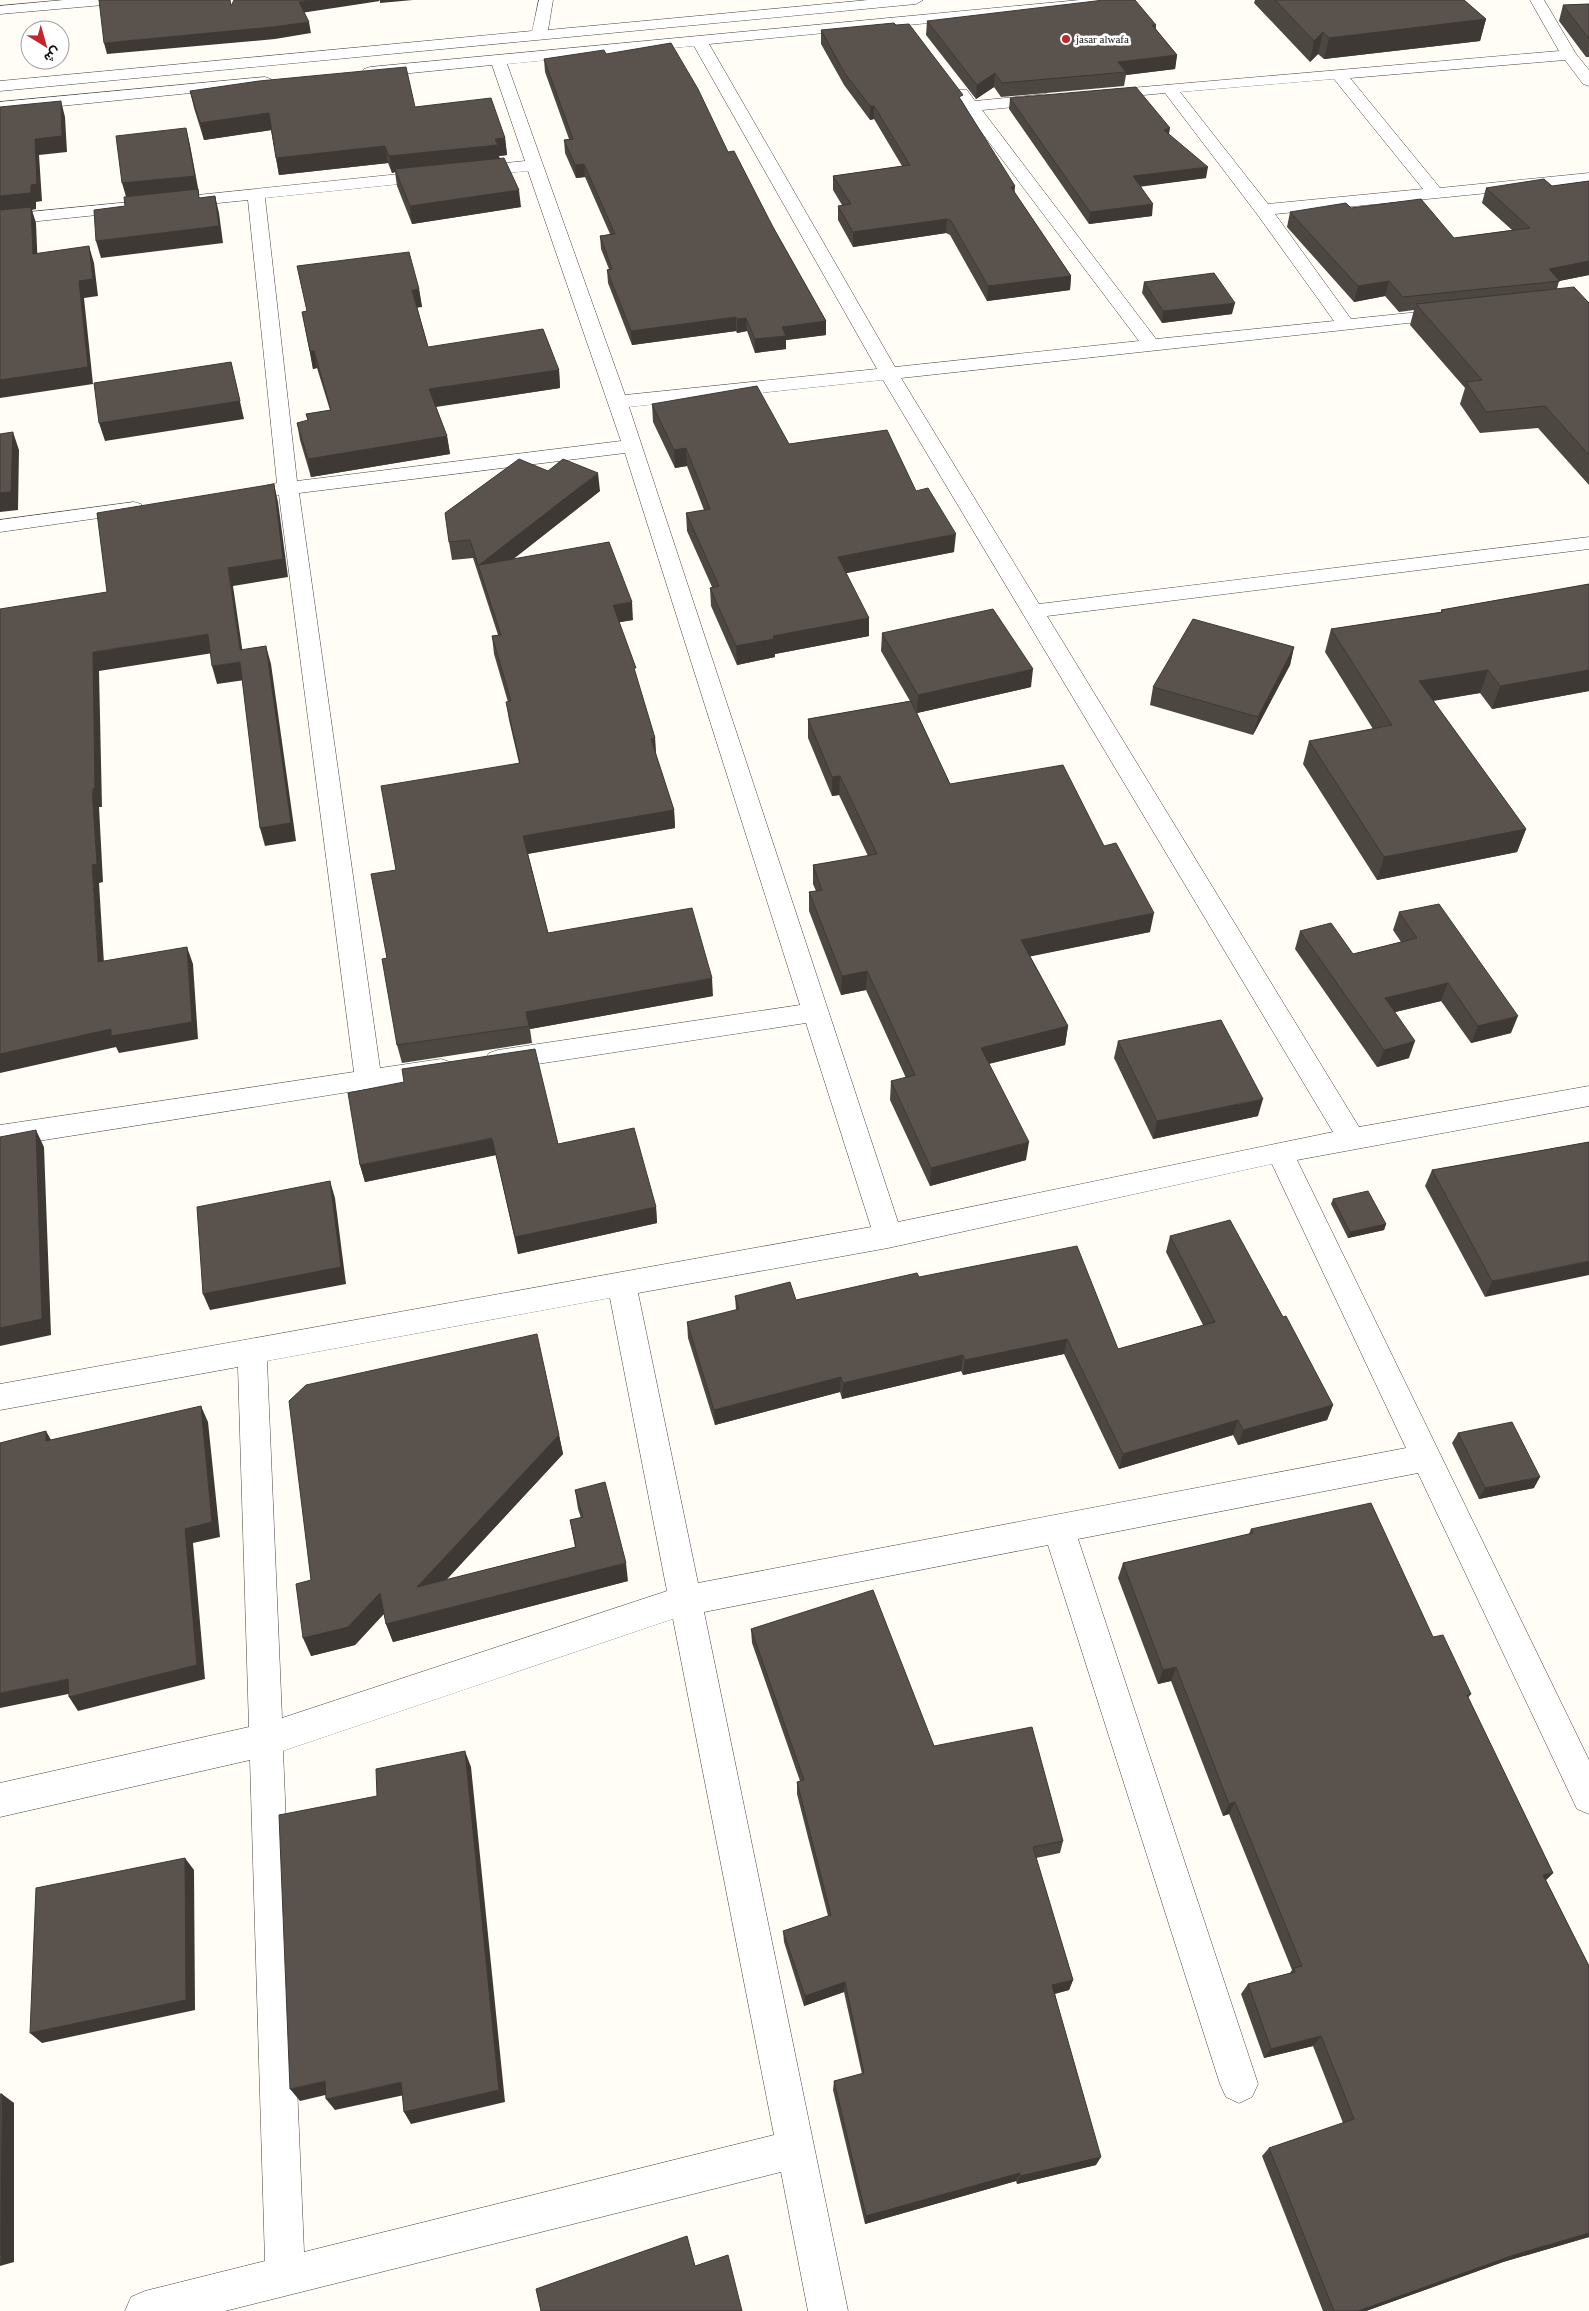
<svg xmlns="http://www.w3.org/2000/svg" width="1589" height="2311" font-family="'Times New Roman',Vazirmatn,serif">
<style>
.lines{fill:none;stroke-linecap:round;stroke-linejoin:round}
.minor-casing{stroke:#444;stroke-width:1}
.minor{fill:#fff;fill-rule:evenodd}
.wall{fill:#4d4742}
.shaded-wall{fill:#3f3936}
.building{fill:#5a524d;stroke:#3f3936}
.poi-dot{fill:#c4262e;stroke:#fff;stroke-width:2}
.labels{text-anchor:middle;stroke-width:5;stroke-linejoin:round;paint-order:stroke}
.far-poi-label{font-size:11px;fill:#111;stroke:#fff;text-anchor:start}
</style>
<rect width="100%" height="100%" fill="#fffdf5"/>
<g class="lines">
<defs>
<g id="minor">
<path d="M64,0H122L115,4L0,14V6Z"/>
<path d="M539,0H553L548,30L868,0H923L916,4L0,91V81L532,31Z"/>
<path d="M1080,0H1134L1127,4L709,44L895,367L1139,341L964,109L953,93L955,90H967L975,101L1046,94L1052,96L1054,99L1052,102L1046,104L982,110L1156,339L1334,321L1257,214L1165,93L1102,99L1096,97L1094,94L1096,91L1559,51L1530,0H1544L1576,54L1589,70V86L1583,84L1565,60L1350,78L1440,188L1589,173V183L1275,214L1351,319L1448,309L1454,310L1457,314L1454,318L901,378L1039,604L1589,537V549L1047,616L1359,1127L1589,1086V1106L1297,1160L1589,1760V1814L1577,1809L1418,1473L1078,1539L1258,2084L1252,2097L1239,2103L1226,2097L1220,2084L1048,1545L704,1612L848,2311H808L781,2172L225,2311H125L131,2297L145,2291L265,2261L250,1760L0,1817V1783L249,1727L238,1367L0,1410V1384L871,1227L806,1023L498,1070L489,1067L485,1060L489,1053L498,1050L800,1005L625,453L299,493L380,1068L441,1059L450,1062L454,1069L450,1076L0,1147V1125L354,1072L279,495L264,494L261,490L264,486L277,483L248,200L178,207L172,206L169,202L172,198L178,197L525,161L492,65L370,77L364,75L362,72L364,69L370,67ZM694,46L877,369L625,395L507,64ZM1334,79L1423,189L1268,204L1180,92ZM528,171L621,441L297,481L265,198ZM883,380L1333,1132L898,1222L629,407ZM1272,1164L1406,1448L698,1583L638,1293L888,1248ZM610,1298L667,1591L282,1718L267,1361ZM673,1619L774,2135L304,2252L283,1751Z"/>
<path d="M265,77L271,79L273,82L271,85L0,112V102Z"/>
<path d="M130,202L136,203L139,207L136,211L0,225V215Z"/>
<path d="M134,502L141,504L144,508L141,512L0,532V520Z"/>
</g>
</defs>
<use href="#minor" class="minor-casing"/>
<use href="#minor" class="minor"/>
</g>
<g class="wall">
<path d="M1255,0H1464L1486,19L1480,41L1324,59L1318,54L1310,62L1254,3Z"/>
<path d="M1589,4V57H1586L1559,21L1563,5Z"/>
<path d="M927,21L1156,25V29L1177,55L1175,69L1126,75L1124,86L1001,97L994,87L976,99L926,35Z"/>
<path d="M896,25L962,101L1015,193L1071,276L1070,290L987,301L950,235L946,233L853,247L838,220V206L842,205L833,190V176L902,166L874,119L870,120L844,85L821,44V30Z"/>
<path d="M606,54L728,152L773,227L826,321V335L786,340V349L755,353L747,331L737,333L736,331L632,345L608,283L607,270L609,269L601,249L600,236L610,234L585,177L576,178L565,153L564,140L569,139L545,72L544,59Z"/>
<path d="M190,91L415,107L505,138L507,155L499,156L500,159L521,207L412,224L397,186L395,172L392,173L388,163L279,175L271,130L204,140L194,108Z"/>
<path d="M1010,98L1169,134L1206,178L1141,186L1152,216L1089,224L1009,109Z"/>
<path d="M1589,181V275L1559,281L1557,289L1589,303V485L1538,428L1480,433L1460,404L1465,388L1410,325L1414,310L1399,312L1385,296L1354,302L1287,227L1290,212L1351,208L1454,238L1512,230L1482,203L1486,188L1552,186Z"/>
<path d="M1144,282L1232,314L1162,323L1142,293Z"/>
<path d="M419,289L422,307H417L428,347L559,370L560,388L436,407L447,436L450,454L311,477L300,440L297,423L308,421L306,414L330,410L317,368L313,369L302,312Z"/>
<path d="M652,404L789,444L916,491L954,552L846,573L869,636L775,654V657L737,665L711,606L710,588L712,587L687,531L686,513L704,510L687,466L675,468L653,422Z"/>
<path d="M548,471L600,491L513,559L633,620L619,622L655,738L656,756L674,810L675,828L528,854L548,933L713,996L530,1029L532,1043L402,1063L397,1045L387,958L396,870L519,763L509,720L506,702H508L494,654L492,636L498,635L473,558L452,560L449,542Z"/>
<path d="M1589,584V691L1492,709L1480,693L1433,701L1526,829L1517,852L1377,880L1303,764L1309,741L1373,729L1325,652L1331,629L1441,612V610Z"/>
<path d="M882,633L1031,687L917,713L950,784L1104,846L1150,932L1030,956L1068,1026L1065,1045L989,1064L1026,1160L930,1186L890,1100L891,1081L906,1078L866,990L841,995L809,911V892L816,891L813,884V865L868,856L839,795L832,796L808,738V719L910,701L881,651Z"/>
<path d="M1294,647L1290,665L1253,735L1150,705L1153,687Z"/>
<path d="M1399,912L1511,1033L1471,1043L1441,1001L1395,1012L1409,1058L1377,1067L1295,949L1300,931L1353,954L1401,942L1393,930Z"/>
<path d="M1118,1041L1258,1116L1153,1139L1114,1058Z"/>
<path d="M1589,1142L1485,1297L1425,1186L1432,1170Z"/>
<path d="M558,1144L656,1207L657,1223L518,1254L496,1155L365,1182L360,1165Z"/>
<path d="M1333,1199L1386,1224L1384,1230L1348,1238L1331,1204Z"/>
<path d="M1170,1236L1283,1317L1333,1405L1327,1420L1238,1445L1233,1435L1119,1469L1064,1354L963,1375L961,1371L842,1399L840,1392L715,1425L688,1338L687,1322L736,1310L735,1296L796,1300L919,1277L1118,1349L1203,1325L1166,1252Z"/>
<path d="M1458,1433L1534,1488L1479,1499L1452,1443Z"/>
<path d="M559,1435L563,1454L446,1580L575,1547L570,1520L581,1518L578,1509L575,1490L628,1581L393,1642L386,1624L384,1614L355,1645L311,1656V1580Z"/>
<path d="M1251,1529L1433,1637L1471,1694L1468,1698L1553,1873L1546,1880L1589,1966V2237L1503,2262L1366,2311H1323L1262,2156L1269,2148L1343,2123L1313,2046L1264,2058L1241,1994L1248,1984L1290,1973L1292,1970L1229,1814L1223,1816L1171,1681L1158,1684L1118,1578L1123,1563L1249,1534Z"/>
<path d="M751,1629L934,1746L1063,1841L1060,1853L1036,1858L1073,1980L1069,1990L1055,1994L1096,2165L1017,2184L1016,2181L865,2224L833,2090L834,2081L862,2074L844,1992L804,2006L784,1942L783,1931L828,1916L797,1794V1782L800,1781L752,1643Z"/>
</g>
<g class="shaded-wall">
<path d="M310,0H379L380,1L301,13L299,2Z"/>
<path d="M380,0H413L380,3Z"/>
<path d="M1486,19L1480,41L1324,59L1329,38Z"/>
<path d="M309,22L311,33L275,39L107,54L104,43Z"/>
<path d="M1323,32L1318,54L1310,62L1314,41Z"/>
<path d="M1177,55L1175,69L1126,75V72L1118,62Z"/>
<path d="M995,73L994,87L976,99L977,85Z"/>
<path d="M61,101L65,117L67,152L39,155L42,201L36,202V209L32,210L36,223L38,270L33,254L0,214V196L31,185L35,139Z"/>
<path d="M870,106H874V119L870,120Z"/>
<path d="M269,113L272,130L204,140L200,123Z"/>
<path d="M186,128L190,145L199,193H198L202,207L127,200L122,183Z"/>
<path d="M1170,128L1168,140L1164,130Z"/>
<path d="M505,138L507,155L499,156L500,162L395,169V172L392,173L389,156Z"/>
<path d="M385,146L388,163L279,175L276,158Z"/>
<path d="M584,164L585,177L576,178L575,165Z"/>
<path d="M1208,167L1206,178L1131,188L1133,176Z"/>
<path d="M1015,186L1014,200L1011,187Z"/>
<path d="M519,190L521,207L412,224L410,206Z"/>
<path d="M215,196L219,213L223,243L101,258L96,241Z"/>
<path d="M1153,204L1152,216L1089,224L1090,212Z"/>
<path d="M947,219L946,233L853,247V232Z"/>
<path d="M89,246L94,263L98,296L84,298L93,384L0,398V380L79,281Z"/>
<path d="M1589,261V275L1559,281L1549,269Z"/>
<path d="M1071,276L1070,290L987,301L988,286Z"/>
<path d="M1389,281L1385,296L1354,302L1358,286Z"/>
<path d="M419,289L422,307L415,308L412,290Z"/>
<path d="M1235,303L1232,314L1162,323L1163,311Z"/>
<path d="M736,317V331L632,345L631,331Z"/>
<path d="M746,318L747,331L737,333V319Z"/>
<path d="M826,321V335L786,340V349L755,353V339L782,327Z"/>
<path d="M310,351H314L317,368L313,369Z"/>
<path d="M231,362L244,419L105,441L99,423Z"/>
<path d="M559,370L560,388L432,407L429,389Z"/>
<path d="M13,432L19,450L18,510L0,512V493Z"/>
<path d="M447,436L450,454L311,477L308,459Z"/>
<path d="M686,448L687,466L675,468L674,450Z"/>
<path d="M598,473L600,491L484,582L479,565Z"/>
<path d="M274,484L278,502L288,577L233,586L245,668L240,650L228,568Z"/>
<path d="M956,534L954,552L837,575L838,557Z"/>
<path d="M632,602L633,620L615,623L613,605Z"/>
<path d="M869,618V636L775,654V657L737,665L736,646L773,636Z"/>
<path d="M208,634L213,653L99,671L102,807H99L103,882L99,883L105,980L98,962L92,865L93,652Z"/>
<path d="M266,646L271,664L296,841L265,846L260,828Z"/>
<path d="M1294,647L1290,665L1253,735L1258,717Z"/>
<path d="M240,662L245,680L217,684L212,666Z"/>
<path d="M1033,669L1031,687L917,713L918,695Z"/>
<path d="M1488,670L1480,693L1412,704L1419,681Z"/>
<path d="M1589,670V691L1492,709L1500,686Z"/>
<path d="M655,738L656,756L651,739Z"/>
<path d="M840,776L839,795L832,796V777Z"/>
<path d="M674,810L675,828L526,854L523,836Z"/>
<path d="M1526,829L1517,852L1377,880L1384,857Z"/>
<path d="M1154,913L1150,932L1018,959L1021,940Z"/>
<path d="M187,947L193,964L198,1039L119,1053L116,1047L0,1073V1054Z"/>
<path d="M867,971L866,990L841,995L842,976Z"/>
<path d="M712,978L713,996L530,1029L526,1012Z"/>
<path d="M1448,983L1441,1001L1379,1016L1385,998Z"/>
<path d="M1518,1016L1511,1033L1471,1043L1478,1026Z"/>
<path d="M1068,1026L1065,1045L979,1066L981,1048Z"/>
<path d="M1415,1041L1409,1058L1377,1067L1384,1050Z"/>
<path d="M1263,1099L1258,1116L1153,1139L1157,1121Z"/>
<path d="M36,1130L44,1147L51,1335L0,1346V1328Z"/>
<path d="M492,1138L496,1155L365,1182L360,1165Z"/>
<path d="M1029,1142L1026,1160L930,1186L931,1168Z"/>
<path d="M330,1181L335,1198L346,1284L210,1310L203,1294Z"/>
<path d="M656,1207L657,1223L518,1254L515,1237Z"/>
<path d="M1386,1224L1384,1230L1348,1238L1350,1232Z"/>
<path d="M1589,1261V1275L1485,1297L1492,1281Z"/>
<path d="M1067,1339L1064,1354L963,1375L965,1360Z"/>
<path d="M963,1355L961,1371L842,1399L843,1383Z"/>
<path d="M841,1377L840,1392L715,1425L714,1410Z"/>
<path d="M1333,1405L1327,1420L1238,1445L1243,1430Z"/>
<path d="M201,1406L208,1422L220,1537L193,1543L205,1679L78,1711L69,1697Z"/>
<path d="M1238,1420L1233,1435L1119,1469L1123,1454Z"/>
<path d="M46,1431L55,1447L46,1441Z"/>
<path d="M559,1435L563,1454L423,1605L417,1587Z"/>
<path d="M1540,1477L1534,1488L1479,1499L1485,1488Z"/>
<path d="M626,1563L628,1581L393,1642L386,1624Z"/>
<path d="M380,1593L387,1610L355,1645L311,1656L303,1638Z"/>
<path d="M1176,1667L1171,1681L1158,1684L1163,1670Z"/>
<path d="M68,1679L78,1692L0,1708V1693Z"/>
<path d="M465,1751L471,1767L505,2102L411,2124L404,2112Z"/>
<path d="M1235,1802L1229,1814L1223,1816L1229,1804Z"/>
<path d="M185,1858L194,1870L195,2010L42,2043L30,2033Z"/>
<path d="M1553,1873L1542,1884L1543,1875Z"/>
<path d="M1073,1980L1069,1990L1049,1995L1052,1985Z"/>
<path d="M845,1982L844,1992L804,2006L805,1996Z"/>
<path d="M1321,2036L1313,2046L1264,2058L1271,2049Z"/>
<path d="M325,2081L334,2093L300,2101L290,2089Z"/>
<path d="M401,2082L409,2094L335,2110L326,2099Z"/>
<path d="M2,2094L14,2103V2262L0,2266Z"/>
<path d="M1101,2157L1096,2165L1017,2184L1020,2176Z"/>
<path d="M1020,2173L1016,2181L865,2224L866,2216Z"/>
<path d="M1589,2233V2237L1503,2262L1366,2311H1358L1514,2255Z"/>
</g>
<g class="building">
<path d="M99,0H230L231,6L234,0H310L299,2L309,22L273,27L104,43Z"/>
<path d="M1104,0H1135L1156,25H1152L1177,55L1118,62L1126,72L1002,83L995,73L977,85L927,21Z"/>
<path d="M1275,0H1464L1486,19L1329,38L1323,32L1314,41Z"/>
<path d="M1589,4V39L1563,5Z"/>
<path d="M894,23L896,25L909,24L963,95L959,97L1015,186L1011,187L1071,276L988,286L951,221L947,219L853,232L838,206L851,204L833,176L910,165L874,106H870L844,72L821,30Z"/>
<path d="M671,43L698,89L728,152L734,151L773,227L826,321L782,327L786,336L755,339L746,318L737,319L736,317L631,331L607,270L612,269L600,236L615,234L584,164L575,165L564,140L573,139L544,59L604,50L606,54Z"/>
<path d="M406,67L415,107L491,98L505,138L495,139L498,145L389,156L385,146L276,158L269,113L200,123L190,91L259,81Z"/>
<path d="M1136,87L1170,128L1164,130L1208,167L1133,176L1153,204L1090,212L1010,98Z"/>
<path d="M61,101L62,136L35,139L37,184L31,185V193L0,196V107Z"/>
<path d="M186,128L195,176L122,183L116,136Z"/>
<path d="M504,158L519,190L410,206L395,169Z"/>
<path d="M1544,179L1552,186L1589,181V261L1549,269L1560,281L1403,297L1389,281L1358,286L1290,212L1346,203L1351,208L1421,199L1454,238L1530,228L1486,188Z"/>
<path d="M198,189L199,198L215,196L219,226L96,241L94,210L125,206L124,197Z"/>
<path d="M31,207L33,254L89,246L93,279L79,281L88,367L0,380V210Z"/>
<path d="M409,252L419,289L412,290L428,347L543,329L559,370L429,389L447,436L308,459L297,423L308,420L306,414L331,410L314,351H310L302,312L307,311L297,266Z"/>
<path d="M1214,273L1235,303L1163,311L1144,282Z"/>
<path d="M1574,287L1589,303V455L1545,406L1486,412L1466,382L1482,380L1416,304Z"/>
<path d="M231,362L240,401L99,423L94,383Z"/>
<path d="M757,386L789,444L887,430L916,491L928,488L956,534L838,557L869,618L773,636L774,639L736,646L710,588L719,586L686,513L710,509L686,448L674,450L652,404Z"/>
<path d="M13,432L11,492L0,493V434Z"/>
<path d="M519,459L548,471L563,459L598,473L479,565L609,542L632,602L613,605L636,668H634L655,738L651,739L674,810L523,836L548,933L692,908L712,978L526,1012L529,1026L397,1045L382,959L387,958L371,874L396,870L381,786L520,763L506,702L511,701L492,636L501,635L470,540L449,542L445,513Z"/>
<path d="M274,484L283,559L228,568L240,650L266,646L291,823L260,828L240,662L212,666L208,634L93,652L95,789H92L97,864L92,865L98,962L187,947L192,1022L111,1036V1029L0,1054V609L107,592L97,513Z"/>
<path d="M1589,584V670L1500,686L1488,670L1419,681L1526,829L1384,857L1309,741L1392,725L1331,629L1443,612L1441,610Z"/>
<path d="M993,609L1033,669L918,695L882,633Z"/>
<path d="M1193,619L1294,647L1258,717L1153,687Z"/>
<path d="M911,701L950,784L1063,765L1104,846L1116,843L1154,913L1021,940L1068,1026L981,1048L1029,1142L931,1168L891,1081L915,1075L867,971L842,976L809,892L822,890L813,865L877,854L840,776L832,777L808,719Z"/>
<path d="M1439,904L1518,1016L1478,1026L1448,983L1385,998L1415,1041L1384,1050L1300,931L1331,923L1353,954L1417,938L1399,912Z"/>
<path d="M1221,1020L1263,1099L1157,1121L1118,1041Z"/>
<path d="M535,1049L558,1144L634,1128L656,1207L515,1237L492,1138L360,1165L348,1093L404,1082L402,1069Z"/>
<path d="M36,1130L42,1319L0,1328V1137Z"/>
<path d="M1589,1142V1261L1492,1281L1432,1170Z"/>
<path d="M330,1181L341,1267L203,1294L197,1207Z"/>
<path d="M1368,1191L1386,1224L1350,1232L1333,1199Z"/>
<path d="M1230,1220L1283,1317L1286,1316L1333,1405L1243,1430L1238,1420L1123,1454L1067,1339L965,1360L963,1355L843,1383L841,1377L714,1410L687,1322L739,1309L735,1296L790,1282L796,1300L917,1273L919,1277L1077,1246L1118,1349L1215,1322L1170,1236Z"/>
<path d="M537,1334L559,1435L417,1587L576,1547L570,1520L583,1517L575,1490L605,1482L626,1563L386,1624L380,1593L348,1627L303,1638L296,1584L311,1580L289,1401L306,1385Z"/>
<path d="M201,1406L212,1522L185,1529L197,1665L69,1697L68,1679L0,1693V1443L46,1431V1441Z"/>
<path d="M1512,1422L1540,1477L1485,1488L1458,1433Z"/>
<path d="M1371,1503L1433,1637L1443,1635L1471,1694L1467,1695L1553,1873L1543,1875L1589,1966V2233L1514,2255L1358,2311H1334L1269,2148L1354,2119L1321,2036L1271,2049L1248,1984L1295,1972L1294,1968L1302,1966L1235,1802L1229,1804L1176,1667L1163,1670L1123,1563L1253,1533L1251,1529Z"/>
<path d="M873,1590L934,1746L1032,1727L1063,1841L1033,1847L1073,1980L1052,1985L1101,2157L1020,2176V2173L866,2216L834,2081L864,2073L845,1982L805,1996L783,1931L831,1915L797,1782L804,1780L751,1629Z"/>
<path d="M465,1751L499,2090L404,2112L401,2082L326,2099L325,2081L290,2089L279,1815L377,1796L376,1769Z"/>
<path d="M185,1858L186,2000L30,2033L36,1888Z"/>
<path d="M0,2094H2L1,2255H0Z"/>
<path d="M687,2236L695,2266L728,2255L742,2311H541L536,2289Z"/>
</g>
<circle class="poi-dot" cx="1066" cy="39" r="5"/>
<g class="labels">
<g class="far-poi-label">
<text x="1076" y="43">jasar alwafa</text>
</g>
</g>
<g transform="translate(45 45) rotate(143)"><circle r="24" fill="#ffffff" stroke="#a0a0a0"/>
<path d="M0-4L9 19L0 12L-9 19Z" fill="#c4262e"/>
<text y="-8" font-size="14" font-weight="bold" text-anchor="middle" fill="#111111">ش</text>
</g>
</svg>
